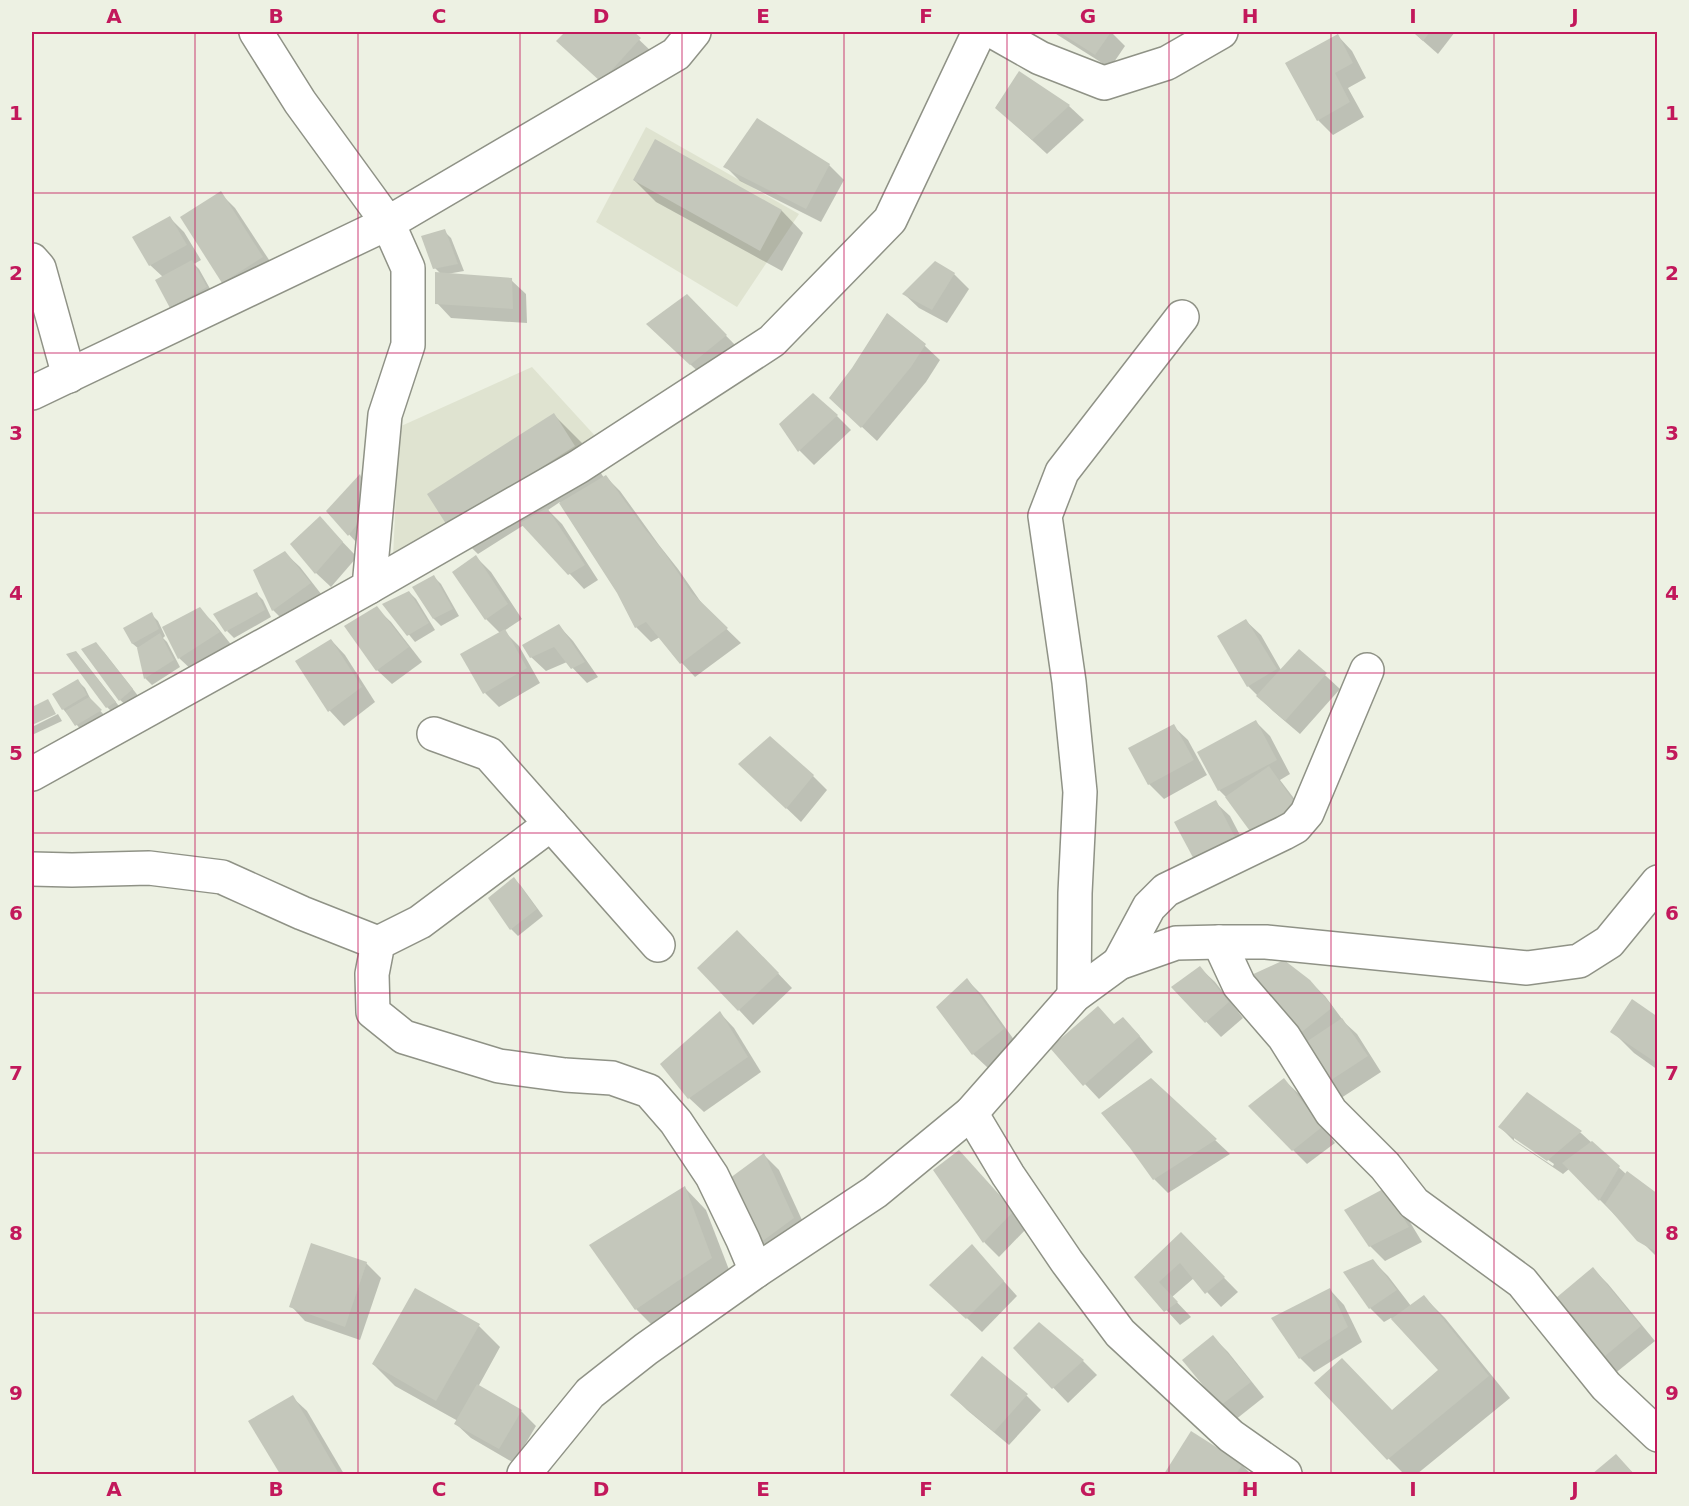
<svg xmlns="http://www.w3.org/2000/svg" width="1689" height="1506" font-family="'DejaVu Sans',sans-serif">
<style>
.built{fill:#dfe3d0}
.shadow{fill:#0003;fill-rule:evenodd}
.building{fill:#c4c7bb}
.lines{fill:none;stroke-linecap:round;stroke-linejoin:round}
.minor-casing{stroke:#8f9286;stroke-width:36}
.minor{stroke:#fff;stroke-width:33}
.grid{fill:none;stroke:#c2185b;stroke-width:1.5;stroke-opacity:0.55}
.neatline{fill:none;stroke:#c2185b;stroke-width:2}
.grid-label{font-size:20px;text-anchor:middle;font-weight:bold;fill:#c2185b}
</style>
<rect width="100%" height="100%" fill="#edf1e3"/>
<g class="built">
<path d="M646,127L799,214L737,307L596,222Z"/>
<path d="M532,367L597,438L393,558L399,427Z"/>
</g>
<g class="shadow">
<path d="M567,32H631L654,54L616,95L558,41Z"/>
<path d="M1053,32H1111L1125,46L1110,68Z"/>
<path d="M1413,32H1455L1438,54Z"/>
<path d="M1338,36L1352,51L1366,78L1348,88L1364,117L1333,135L1318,120Z"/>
<path d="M1019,73L1069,106L1084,120L1047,154L996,107Z"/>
<path d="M656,141L782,211L803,233L782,271L656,202L634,180Z"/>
<path d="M829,165L844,180L821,222L740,181L725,166Z"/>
<path d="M220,193L235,208L277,272L238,296L224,282Z"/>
<path d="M170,218L184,232L201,260L194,264L199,269L213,294L178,314L171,307L163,277L150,265L134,238Z"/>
<path d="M444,231L451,238L464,271L447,274L511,280L526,294L527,323L451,318L437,303L441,274L435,268Z"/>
<path d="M954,274L969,289L947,323L919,308L904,294Z"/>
<path d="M687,296L740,350L705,378L663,339Z"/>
<path d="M888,315L925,346L940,360L926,382L877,441L846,412L853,368Z"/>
<path d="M554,415L583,444L604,478L606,477L620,491L659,545L678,569L705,608L741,643L695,677L681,662L660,637L651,642L636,627L618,592L560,502L548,510L562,524L598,580L584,589L524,525L478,554L449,526Z"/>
<path d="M837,416L851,430L814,465L800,451L781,424Z"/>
<path d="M360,476L366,482L377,515L356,542L328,511Z"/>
<path d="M334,533L357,557L331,587L316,573L292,544Z"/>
<path d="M285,553L300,567L325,599L288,625L273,610L255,571Z"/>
<path d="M476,557L491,572L522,619L504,631L519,646L540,683L499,707L485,693L500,633L486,619L454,573Z"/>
<path d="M434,577L441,584L459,616L441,626L434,619Z"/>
<path d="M409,592L416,599L435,630L415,642L385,605Z"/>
<path d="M256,593L263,600L271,617L234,638L227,631Z"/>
<path d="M376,608L391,622L422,662L392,684L377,670Z"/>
<path d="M199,609L214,623L233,647L194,672L179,658Z"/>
<path d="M151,614L158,621L165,636L163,638L167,642L180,667L152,685L145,678L139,649L133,644L125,629Z"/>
<path d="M1246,621L1261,635L1281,670L1299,651L1340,689L1300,734L1273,711L1248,686Z"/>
<path d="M559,626L573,641L598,677L587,683L567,662L546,671L531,657Z"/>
<path d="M331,640L345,655L375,702L344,726L330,711L297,661Z"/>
<path d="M103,651L139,697L127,706L120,700Z"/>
<path d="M76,652L83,660L122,710L114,714L107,707Z"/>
<path d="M78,681L85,688L92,702L107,718L83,732L63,709L54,695Z"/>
<path d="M58,714L62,721L32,735V727Z"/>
<path d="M1256,722L1270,736L1290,774L1280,780L1312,822L1228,799L1219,790Z"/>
<path d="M1173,726L1188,740L1207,775L1164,799L1149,784L1130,749Z"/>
<path d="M813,776L827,790L801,822L755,778Z"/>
<path d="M1215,802L1230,816L1252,858L1213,879Z"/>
<path d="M514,879L521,886L543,916L518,936L511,929L490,898Z"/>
<path d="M752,946L792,988L753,1025L739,1010Z"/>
<path d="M1200,968L1215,982L1243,1018L1221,1037L1173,987Z"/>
<path d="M967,980L982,995L1017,1044L988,1068L973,1054Z"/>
<path d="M1309,981L1325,996L1345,1023L1357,1034L1381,1072L1338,1100L1308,1043L1299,1034Z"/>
<path d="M720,1013L734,1028L761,1072L704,1112L689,1098Z"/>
<path d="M1658,1019V1070L1634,1053L1612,1031Z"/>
<path d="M1115,1025L1137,1033L1153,1052L1099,1099L1052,1049Z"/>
<path d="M1151,1080L1230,1154L1168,1193L1154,1179Z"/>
<path d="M1284,1080L1299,1094L1335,1143L1307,1164L1250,1107Z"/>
<path d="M1528,1094L1581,1133L1626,1174L1658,1195V1258L1569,1169L1563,1174L1514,1141L1500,1127ZM1514,1136L1554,1164L1553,1166L1514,1140Z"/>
<path d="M764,1155L779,1170L808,1233L768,1262L754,1247Z"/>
<path d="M973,1167L1028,1227L999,1257L985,1243L935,1171Z"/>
<path d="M685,1188L706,1210L733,1280L658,1331L636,1309Z"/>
<path d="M1399,1204L1422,1242L1385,1261L1370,1246Z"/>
<path d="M1181,1234L1238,1292L1221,1307L1194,1278L1172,1297L1191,1317L1180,1325L1136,1277Z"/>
<path d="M972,1246L1017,1296L982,1332L931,1285Z"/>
<path d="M1373,1261L1388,1276L1411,1306L1424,1297L1445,1318L1510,1398L1417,1474H1404L1388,1458L1392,1411L1440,1370L1391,1318L1384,1322L1370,1308Z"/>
<path d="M366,1263L381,1278L360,1340L305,1321L291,1306Z"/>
<path d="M1593,1269L1608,1284L1655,1341L1613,1375L1599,1361Z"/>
<path d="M1330,1290L1344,1305L1362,1342L1314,1372L1300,1358Z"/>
<path d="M479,1326L500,1347L478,1387L521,1411L536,1426L514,1463L471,1438L456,1424L458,1421L395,1386L373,1364Z"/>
<path d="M1213,1337L1228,1352L1264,1397L1235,1420L1221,1405Z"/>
<path d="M1015,1348L1083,1361L1097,1375L1068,1403Z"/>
<path d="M982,1359L1027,1396L1041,1410L1009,1445L967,1410L952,1395Z"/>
<path d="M292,1397L307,1411L344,1474H282L250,1421Z"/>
<path d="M1191,1433L1242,1465L1251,1474H1165Z"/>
<path d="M1616,1456L1634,1474H1594Z"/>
</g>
<g class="building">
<path d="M565,32H634L641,38L601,82L556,41Z"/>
<path d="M1059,32H1111L1095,55Z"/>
<path d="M1413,32H1430L1423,41Z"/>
<path d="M1338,34L1353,63L1335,73L1350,102L1317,121L1285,63Z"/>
<path d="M1019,71L1070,105L1032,140L995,108Z"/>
<path d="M757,118L830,164L806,209L723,167Z"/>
<path d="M655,139L782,210L760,251L633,180Z"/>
<path d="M221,191L263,257L222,283L180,217Z"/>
<path d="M170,216L187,245L149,266L132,237Z"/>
<path d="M445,229L458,264L433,269L421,236Z"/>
<path d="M192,260L207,287L170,308L155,280Z"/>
<path d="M935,261L955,273L932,310L902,294Z"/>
<path d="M435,272L512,278L513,309L435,304Z"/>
<path d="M687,294L727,335L690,365L646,324Z"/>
<path d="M887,313L926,344L911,367L861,428L829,398L852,368Z"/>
<path d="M813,393L838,415L798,452L779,424Z"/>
<path d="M554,413L575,446L448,527L427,494Z"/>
<path d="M360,474L371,507L348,536L326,511Z"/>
<path d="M606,475L645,529L664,552L692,593L728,628L680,664L646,622L635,628L617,593L559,503Z"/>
<path d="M547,508L585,565L568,575L520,523Z"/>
<path d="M320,516L343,542L315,574L290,544Z"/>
<path d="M285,551L311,583L272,611L253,570Z"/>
<path d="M476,555L508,604L485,620L452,572Z"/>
<path d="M434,575L453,609L433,619L412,587Z"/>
<path d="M409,591L429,623L407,636L382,604Z"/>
<path d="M257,592L265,610L225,632L213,614Z"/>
<path d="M377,606L409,647L376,671L344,626Z"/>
<path d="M200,607L220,632L178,659L162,627Z"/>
<path d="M152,612L159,629L132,644L123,628Z"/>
<path d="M1246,619L1277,669L1247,687L1217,636Z"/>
<path d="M559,624L585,662L571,669L554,647L530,658L522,645Z"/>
<path d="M505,629L527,668L483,694L460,654Z"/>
<path d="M160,633L174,660L144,679L137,648Z"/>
<path d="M331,639L362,687L328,712L295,661Z"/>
<path d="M96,642L133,689L119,701L81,649Z"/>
<path d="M1299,649L1327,673L1285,721L1256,696Z"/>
<path d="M76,651L116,702L106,708L66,654Z"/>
<path d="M78,679L87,695L62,710L52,694Z"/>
<path d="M89,697L102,710L75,726L65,711Z"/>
<path d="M48,699L56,714L32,725V707Z"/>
<path d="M1256,720L1277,760L1218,791L1197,752Z"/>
<path d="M1174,724L1194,760L1148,785L1128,748Z"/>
<path d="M770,736L814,775L786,809L738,764Z"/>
<path d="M1269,766L1298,807L1255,838L1225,797Z"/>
<path d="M1216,800L1238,843L1197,865L1174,822Z"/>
<path d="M514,877L537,909L510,930L488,898Z"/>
<path d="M737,930L779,973L738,1011L697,968Z"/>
<path d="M1284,960L1310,980L1333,1007L1298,1035L1247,977Z"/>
<path d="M1200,966L1229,1002L1205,1023L1171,987Z"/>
<path d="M967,978L1004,1029L972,1055L936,1007Z"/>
<path d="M1632,999L1658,1017V1064L1610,1032Z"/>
<path d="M1098,1006L1114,1024L1123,1017L1140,1036L1083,1086L1050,1048Z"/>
<path d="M720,1011L748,1057L688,1099L660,1064Z"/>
<path d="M1342,1018L1368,1056L1322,1086L1297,1048Z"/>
<path d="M1151,1078L1217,1139L1153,1180L1130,1148L1101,1113Z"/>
<path d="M1284,1078L1322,1127L1292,1151L1248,1106Z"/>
<path d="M1527,1092L1582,1131L1547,1161L1498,1127Z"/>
<path d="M1592,1141L1620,1166L1599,1201L1562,1163Z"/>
<path d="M959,1150L1014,1211L983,1243L933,1170Z"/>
<path d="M764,1153L794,1218L753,1248L726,1181Z"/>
<path d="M1627,1171L1658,1194V1253L1637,1241L1605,1204Z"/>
<path d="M685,1186L712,1258L635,1310L589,1245Z"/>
<path d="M1385,1188L1409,1227L1369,1247L1344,1210Z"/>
<path d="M1181,1232L1225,1277L1205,1294L1180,1263L1159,1282L1178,1302L1164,1312L1134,1277Z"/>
<path d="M311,1243L367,1262L345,1327L289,1307Z"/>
<path d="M972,1244L1004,1281L966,1319L929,1285Z"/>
<path d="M1373,1259L1397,1290L1369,1309L1343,1272Z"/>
<path d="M1593,1267L1641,1326L1598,1362L1550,1303Z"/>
<path d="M415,1288L480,1324L436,1401L372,1364Z"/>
<path d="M1330,1288L1348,1327L1299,1359L1271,1318Z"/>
<path d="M1424,1295L1489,1376L1387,1460L1314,1383L1342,1358L1392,1410L1438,1370L1391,1319Z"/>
<path d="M1039,1322L1084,1360L1052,1389L1013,1348Z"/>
<path d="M1213,1335L1251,1382L1220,1406L1182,1360Z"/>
<path d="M982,1356L1028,1394L994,1432L950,1395Z"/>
<path d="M477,1384L522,1410L499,1449L454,1424Z"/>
<path d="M293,1395L339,1474H280L248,1421Z"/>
<path d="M1191,1431L1243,1464L1236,1474H1164Z"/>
<path d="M1616,1454L1634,1474H1592Z"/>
</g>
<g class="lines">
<defs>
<g id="minor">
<path d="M256,32L300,102L388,223L676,54L694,32"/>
<path d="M994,32L1040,58L1104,83L1167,63L1221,32"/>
<path d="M32,260L39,268L69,376"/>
<path d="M32,393L388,223L408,268V345L385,415L369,587L32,774"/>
<path d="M369,587L578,467L772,341L890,220L979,32"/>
<path d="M434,734L489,754L658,945"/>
<path d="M551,824L420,922L378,943L372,974L373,1012L404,1037L499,1066L565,1075L612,1078L649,1091L676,1122L712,1176L743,1240L756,1271"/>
<path d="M32,869L72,870L149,868L222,877L302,913L378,943"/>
<path d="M1219,942L1239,985L1284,1037L1331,1112L1385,1166L1414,1203L1522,1282L1606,1386L1658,1435"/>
<path d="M1119,963L1149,907L1166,890L1284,833L1295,827L1307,813L1367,670"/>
<path d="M1074,996L1075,893L1080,792L1069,682L1045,516L1062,472L1182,317"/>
<path d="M971,1113L1008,1175L1067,1262L1120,1333L1231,1436L1285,1474"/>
<path d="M524,1474L590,1393L646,1349L756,1271L875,1192L971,1113L1074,996L1119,963L1176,943L1219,942H1266L1527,968L1579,961L1609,942L1658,882"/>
</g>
</defs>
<use href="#minor" class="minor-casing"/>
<use href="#minor" class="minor"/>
</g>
<path class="grid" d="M195,32V1474M358,32V1474M520,32V1474M682,32V1474M844,32V1474M1007,32V1474M1169,32V1474M1331,32V1474M1494,32V1474M32,193H1658M32,353H1658M32,513H1658M32,673H1658M32,833H1658M32,993H1658M32,1153H1658M32,1313H1658"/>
<rect width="1689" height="1506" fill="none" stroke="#edf1e3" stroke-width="66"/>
<rect x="33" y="33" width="1623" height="1440" class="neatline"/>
<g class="grid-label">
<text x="114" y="23">A</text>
<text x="276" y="23">B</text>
<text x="439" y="23">C</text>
<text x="601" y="23">D</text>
<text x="763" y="23">E</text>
<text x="926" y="23">F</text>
<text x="1088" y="23">G</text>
<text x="1250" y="23">H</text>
<text x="1413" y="23">I</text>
<text x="1575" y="23">J</text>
<text x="16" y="120">1</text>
<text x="1672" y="120">1</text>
<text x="16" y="280">2</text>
<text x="1672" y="280">2</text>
<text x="16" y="440">3</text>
<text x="1672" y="440">3</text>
<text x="16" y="600">4</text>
<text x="1672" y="600">4</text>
<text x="16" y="760">5</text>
<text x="1672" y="760">5</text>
<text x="16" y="920">6</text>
<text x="1672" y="920">6</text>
<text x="16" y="1080">7</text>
<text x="1672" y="1080">7</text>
<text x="16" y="1240">8</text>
<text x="1672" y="1240">8</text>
<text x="16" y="1400">9</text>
<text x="1672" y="1400">9</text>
<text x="114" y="1496">A</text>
<text x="276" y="1496">B</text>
<text x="439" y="1496">C</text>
<text x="601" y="1496">D</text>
<text x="763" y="1496">E</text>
<text x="926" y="1496">F</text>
<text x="1088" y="1496">G</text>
<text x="1250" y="1496">H</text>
<text x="1413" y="1496">I</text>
<text x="1575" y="1496">J</text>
</g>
</svg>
